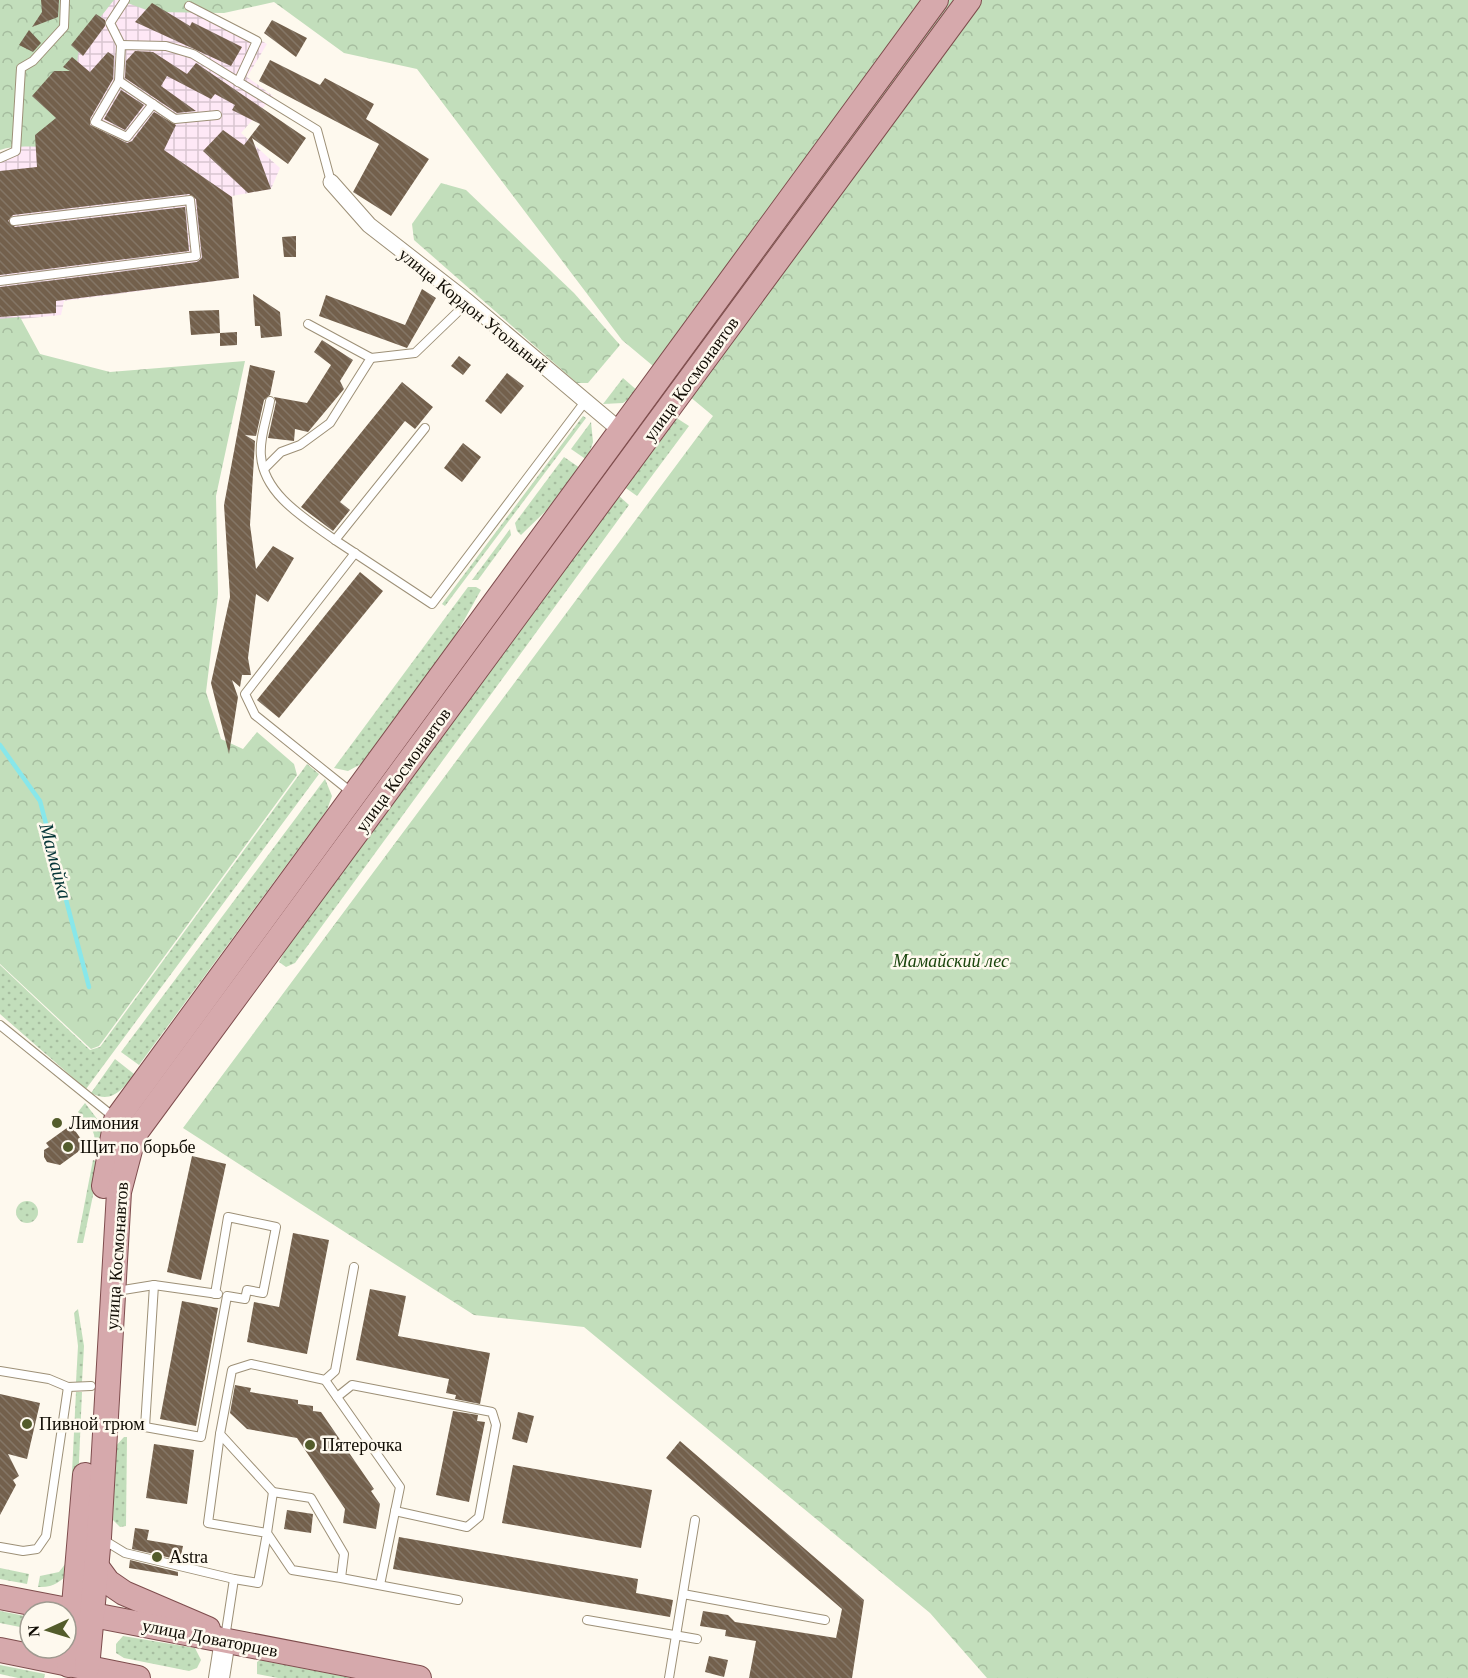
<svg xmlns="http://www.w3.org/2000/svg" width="1468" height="1678" font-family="'Times New Roman',serif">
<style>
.industrial{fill:url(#industrial-grid)}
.grass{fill:url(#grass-dots)}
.forest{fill:url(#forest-crowns)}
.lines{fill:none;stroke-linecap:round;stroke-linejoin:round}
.stream{stroke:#88e7ea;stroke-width:4.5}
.building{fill:url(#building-back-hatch)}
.service-casing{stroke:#9d9077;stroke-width:10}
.minor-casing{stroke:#9d9077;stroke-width:17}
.tertiary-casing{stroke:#9d9077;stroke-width:22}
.primary-casing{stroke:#7e4d4d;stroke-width:26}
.service{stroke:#fff;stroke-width:8}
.minor{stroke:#fff;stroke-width:15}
.tertiary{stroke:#fff;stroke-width:20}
.primary{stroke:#d6a9ac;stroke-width:24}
.poi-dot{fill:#535c2b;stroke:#fef9ee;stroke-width:2}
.labels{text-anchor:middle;stroke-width:5;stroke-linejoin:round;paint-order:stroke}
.street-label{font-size:18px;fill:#100c04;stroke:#fef9ee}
.park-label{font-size:18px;font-style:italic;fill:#1a450d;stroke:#fef9ee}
.poi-label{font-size:18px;fill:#100c04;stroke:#fef9ee;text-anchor:start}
.water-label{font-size:20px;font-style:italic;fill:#063638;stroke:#fef9ee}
</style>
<defs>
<pattern id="industrial-grid" width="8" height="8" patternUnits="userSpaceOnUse" patternTransform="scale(1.5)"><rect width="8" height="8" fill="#fee8f6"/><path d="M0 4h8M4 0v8" fill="none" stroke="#d9c6d1"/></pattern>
<pattern id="grass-dots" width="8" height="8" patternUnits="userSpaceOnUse" patternTransform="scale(1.5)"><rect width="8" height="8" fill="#c2debb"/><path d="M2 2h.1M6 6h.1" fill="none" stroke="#a6bd9f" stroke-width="1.8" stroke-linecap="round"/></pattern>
<pattern id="forest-crowns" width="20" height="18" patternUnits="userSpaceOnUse" patternTransform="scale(1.5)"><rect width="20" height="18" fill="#c2debb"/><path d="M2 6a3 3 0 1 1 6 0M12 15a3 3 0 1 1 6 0" fill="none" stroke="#a6bd9f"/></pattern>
<pattern id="building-back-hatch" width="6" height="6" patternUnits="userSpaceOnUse" patternTransform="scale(1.5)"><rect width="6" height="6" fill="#73604c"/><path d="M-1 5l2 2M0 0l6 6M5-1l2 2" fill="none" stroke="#847666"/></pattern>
</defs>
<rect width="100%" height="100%" fill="#fef9ee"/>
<path class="industrial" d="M62,0H190L267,44L247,77L273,96L241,133L280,168L271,189L232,196L239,278L64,301L61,315L0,321V155L10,149L16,72Z"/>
<g class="grass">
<path d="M623,378L639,392L623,403L603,404Z"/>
<path d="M583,416L586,418L445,606L442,604Z"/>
<path d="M675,417L689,426L637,496L623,486Z"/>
<path d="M591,422L593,442L587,460L571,449Z"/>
<path d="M564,457L580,468L556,501L521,535L517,531L515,523Z"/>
<path d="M618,495L629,505L295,963L286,967L279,962L298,925Z"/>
<path d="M510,529L511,535L478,580H472Z"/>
<path d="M468,587H476L481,590L453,640L361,764L348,771L334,768Z"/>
<path d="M307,764L319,774L86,1089L0,1014V965L90,1050L100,1047Z"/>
<path d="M325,779L332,796L327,810L139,1065L121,1052Z"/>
<path d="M115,1059L134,1074C122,1090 112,1104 91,1093Z"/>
<path d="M85,1103L101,1124L102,1154L95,1152C97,1132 91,1126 78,1112Z"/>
<path d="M93,1160L100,1162L83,1243H77Z"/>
<circle cx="27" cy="1212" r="11"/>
<path d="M78,1309L84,1346L82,1382H76L78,1346L74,1313Z"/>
<path d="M76,1392H82L75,1554L68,1553Z"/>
<path d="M124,1437H127L126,1526L120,1527L113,1520L115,1447Z"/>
<path d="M66,1563L70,1572C60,1582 53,1588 38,1587L40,1576L59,1572Z"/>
<path d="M0,1568L29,1574L27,1584L0,1579Z"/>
<path d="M0,1611L30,1617V1629L0,1623Z"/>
<path d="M123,1636L195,1648L201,1660L197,1668L189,1671L124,1658L116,1653V1644Z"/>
<path d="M260,1660L352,1678H278L257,1674V1662Z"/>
<path d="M0,1665L45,1674L44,1678H18L0,1674Z"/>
</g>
<g class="forest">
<path d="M0,0H114L80,43L74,80L56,147C38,148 17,144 0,150Z"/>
<path d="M119,0H1468V1678H987L930,1613L584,1327L474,1315L183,1128L713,416L622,340L417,69L344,53L274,2L224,13L152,12Z"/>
<path d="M441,183L466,190L574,293L620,345L588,383H577L414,240L412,224Z"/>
<path d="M20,317L40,354L110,372L245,361L216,496L218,594L206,692L221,739L243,749L257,732L294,764L297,775L99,1046L91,1049L0,964V319Z"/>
</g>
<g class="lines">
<path class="stream" d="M0,745L40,801L89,987"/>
</g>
<g class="building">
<path d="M41,0H59L58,17L32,27L42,12Z"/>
<path d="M152,3L190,26L192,22L242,47L231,66L135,22Z"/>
<path d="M96,14L105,20V26L83,56L71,45Z"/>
<path d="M272,20L307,38L296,57L264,33Z"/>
<path d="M29,30L41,43L33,52L19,45Z"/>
<path d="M135,51L153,52L187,74L196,63L306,138L288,164L252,138L271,189L248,193L203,151L223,130L244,145L260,124L232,110L235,105L215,94L211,99L167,76L161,86L196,111L177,113L125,78L126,61Z"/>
<path d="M108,52L114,56L113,79L90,119V125L127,143L132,141L154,112L176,125L164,150L232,197L239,278L56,301V313L0,317V287L197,262L202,258L196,199L189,194L13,215L8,221L15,227L185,207L189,251L0,275V171L37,167L35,135L56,118L32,96L54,71H70L63,67L72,57L90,72Z"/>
<path d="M270,60L320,85L325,78L374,104L366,119L429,159L391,216L353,192L379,144L259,81Z"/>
<path d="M121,90L144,105L125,130L104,119Z"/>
<path d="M296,236V257H284L282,237Z"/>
<path d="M422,289L436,298L407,348L319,316L326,295L405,325Z"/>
<path d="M253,294L280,312L282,336L261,338L260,326H255Z"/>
<path d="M219,310L220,333L237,332V345L220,346V333L191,335L189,311Z"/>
<path d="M322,340L353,360L340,381L344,389L308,432L295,429L294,441L268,438L276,402L274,397L307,403L331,365L314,352Z"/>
<path d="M459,356L471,365L463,375L451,366Z"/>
<path d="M250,365L275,371L270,395L264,400L256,436L245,435L255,441L250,525L256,569L273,546L294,558L268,602L256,594L248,658L251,675H242L240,687L232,680L238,697L229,754L211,683L230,597L224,505Z"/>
<path d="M507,373L524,386L501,414L485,401Z"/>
<path d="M402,382L433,407L415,429L405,421L340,502L350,510L333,531L301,507Z"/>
<path d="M463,443L481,457L462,482L444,468Z"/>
<path d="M360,572L383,591L279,718L257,700Z"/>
<path d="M71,1125L86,1146L60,1165L47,1162L44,1157V1150L49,1147L46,1143Z"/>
<path d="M192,1156L226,1164L201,1280L167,1272Z"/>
<path d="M293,1233L329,1240L307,1354L247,1342L254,1302L279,1307Z"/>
<path d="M370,1289L406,1296L398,1336L490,1353L480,1404L455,1399L456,1395L446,1393L449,1379L356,1360Z"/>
<path d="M182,1301L218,1308L196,1426L160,1419Z"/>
<path d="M235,1385L251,1388L250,1392L298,1400V1404L313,1406V1411L321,1412L374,1489L371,1491L380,1504L376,1529L343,1523L345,1509L297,1438L247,1429L230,1413Z"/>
<path d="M0,1394L40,1403L27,1459L8,1454L19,1476L13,1480L16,1485L0,1515Z"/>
<path d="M453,1411L478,1415L477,1421L485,1422L469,1502L436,1495Z"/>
<path d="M518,1412L534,1416L527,1443L512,1439Z"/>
<path d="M680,1441L864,1600L852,1678H749L756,1641L725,1636L726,1630L700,1626L703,1611L728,1615L735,1622L836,1638L842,1609L666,1458Z"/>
<path d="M154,1444L194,1450L187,1504L146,1498Z"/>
<path d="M513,1465L652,1490L641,1548L502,1523Z"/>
<path d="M287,1510L313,1514L311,1533L284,1529Z"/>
<path d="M135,1528L149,1530L147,1540L183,1546L180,1560L132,1549Z"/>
<path d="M399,1537L638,1579L636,1593L673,1600L670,1617L393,1569Z"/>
<path d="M130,1560L178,1572V1576L129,1568Z"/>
<path d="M709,1656L728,1660L724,1677L705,1672Z"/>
</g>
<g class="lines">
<defs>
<g id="service">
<path d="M189,6L257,41L238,82"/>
<path d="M121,45L110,23L125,0"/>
<path d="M119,81L95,122L127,137L153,104"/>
<path d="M217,115L175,119L119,81L121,45L166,46L193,54L317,130L331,182"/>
<path d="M0,158L16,151L21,68L33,61L64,27L65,0"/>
<path d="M0,281L196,256L190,200L14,221"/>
<path d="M308,324L371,358L415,353L468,302"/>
<path d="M270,401C267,418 259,439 261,456C264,495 306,519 335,540"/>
<path d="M425,428L335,540L432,604L584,403"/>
<path d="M264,469L281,452L300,445L330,423L371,358"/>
<path d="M351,792L255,715L245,694L355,553"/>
<path d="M0,1025L115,1118"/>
<path d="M117,1291L154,1285L218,1294"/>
<path d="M0,1371L49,1379L68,1387L91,1386"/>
<path d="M325,1380L400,1487L380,1585"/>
<path d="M337,1397L352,1385L492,1412L496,1425L479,1517L467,1527L395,1511"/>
<path d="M109,1426L145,1427L154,1285"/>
<path d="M145,1427L201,1437L227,1296L245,1299L247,1290L263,1293L276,1227L228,1217L215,1294"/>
<path d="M220,1434L208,1523L267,1533L258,1583L234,1579"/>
<path d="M273,1492L220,1434L232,1370L251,1364L325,1380L335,1371L354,1267"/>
<path d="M102,1539L125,1553L234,1579L225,1638"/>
<path d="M0,1547L23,1551L37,1549L46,1536L68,1387"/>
<path d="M341,1578L292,1570L267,1533L273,1492L311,1498L344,1554L341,1578L458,1600"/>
<path d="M683,1594L825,1620"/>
<path d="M587,1620L697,1639"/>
<path d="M669,1678L695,1520"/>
</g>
<path id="minor" d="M331,182L369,225L468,302L621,431"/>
<path id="tertiary" d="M219,1678L225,1640"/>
<g id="primary">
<path d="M104,1186L116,1120L936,0"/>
<path d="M97,1567L108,1582L124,1593L208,1629"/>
<path d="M0,1597L419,1678"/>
<path d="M0,1650L138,1678"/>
<path d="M69,1665L85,1475"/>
<path d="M87,1668L99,1537L119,1192L134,1135L969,0"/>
</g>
</defs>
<use href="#service" class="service-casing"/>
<use href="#minor" class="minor-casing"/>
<use href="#tertiary" class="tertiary-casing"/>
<use href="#primary" class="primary-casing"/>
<use href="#service" class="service"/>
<use href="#minor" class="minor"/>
<use href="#tertiary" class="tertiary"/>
<use href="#primary" class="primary"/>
</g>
<g class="poi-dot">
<circle cx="57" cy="1123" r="6"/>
<circle cx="68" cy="1147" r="6"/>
<circle cx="27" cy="1424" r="6"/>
<circle cx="310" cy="1445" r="6"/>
<circle cx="157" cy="1557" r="6"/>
</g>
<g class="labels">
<g class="street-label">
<text transform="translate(473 310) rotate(39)" y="6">улица Кордон Угольный</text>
<text transform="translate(691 379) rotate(-54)" y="6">улица Космонавтов</text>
<text transform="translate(403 770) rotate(-54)" y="6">улица Космонавтов</text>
<text transform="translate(117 1256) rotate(-86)" y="6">улица Космонавтов</text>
<text transform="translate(210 1638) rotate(11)" y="6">улица Доваторцев</text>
</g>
<g class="park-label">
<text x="951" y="967">Мамайский лес</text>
</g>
<g class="poi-label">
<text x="69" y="1129">Лимония</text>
<text x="80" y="1153">Щит по борьбе</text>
<text x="39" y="1430">Пивной трюм</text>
<text x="322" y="1451">Пятерочка</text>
<text x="169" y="1563">Astra</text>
</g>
<g class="water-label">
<text transform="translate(56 861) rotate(75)" y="7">Мамайка</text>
</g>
</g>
<g transform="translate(48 1630) rotate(266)"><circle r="28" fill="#fef9ee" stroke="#9f9a90" stroke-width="1.5"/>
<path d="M0-4.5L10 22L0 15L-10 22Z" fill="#535c2b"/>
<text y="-9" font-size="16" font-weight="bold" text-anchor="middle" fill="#100c04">N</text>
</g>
</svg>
